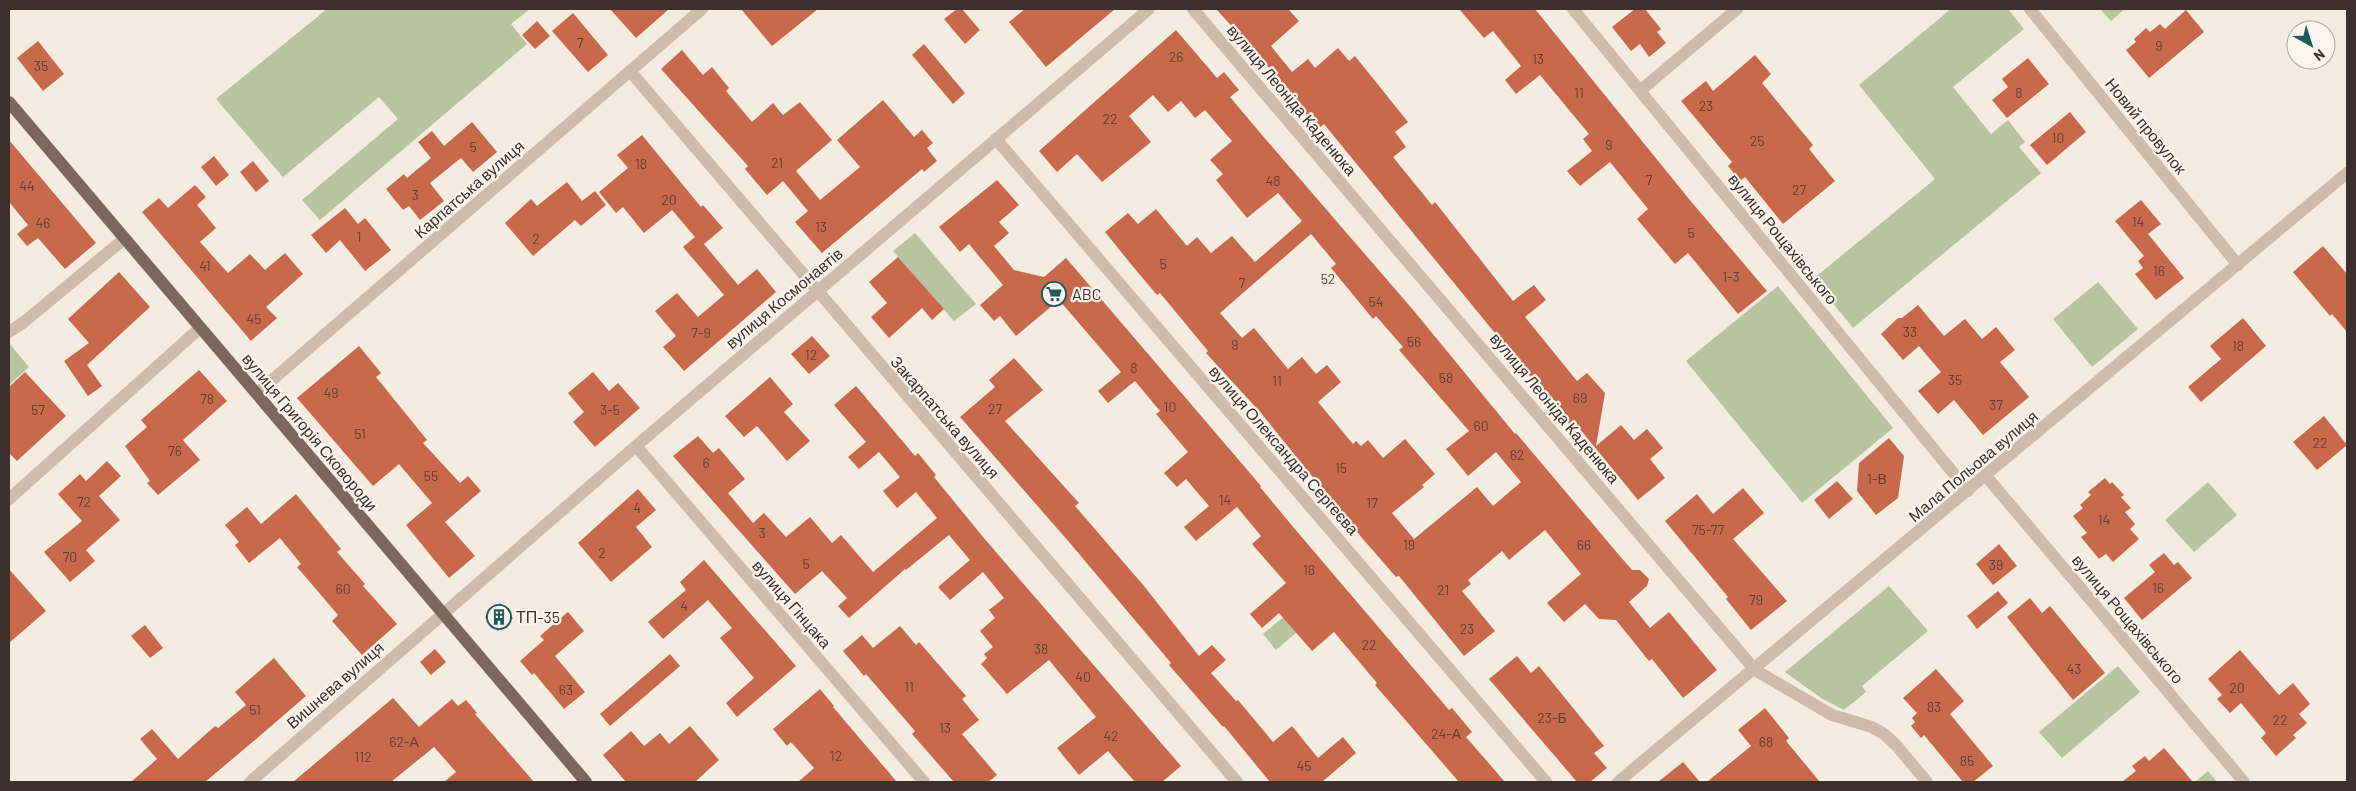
<svg xmlns="http://www.w3.org/2000/svg" width="2356" height="791" font-family="Barlow,sans-serif">
<style>
.green{fill:#b8c4a0}
.building{fill:#c8694b;fill-rule:evenodd}
.lines{fill:none;stroke-linecap:round;stroke-linejoin:round}
.minor{stroke:#cdbbac;stroke-width:12}
.major{stroke:#7d675c;stroke-width:12}
.labels{text-anchor:middle;stroke-width:4.5;stroke-linejoin:round;paint-order:stroke}
.number-label{font-size:14px;fill:#5e3e33}
.street-label{font-size:16px;fill:#3b302b;stroke:#fbf5ee}
.poi-label{font-size:16px;fill:#3b302b;stroke:#fbf5ee;text-anchor:start}
</style>
<rect width="100%" height="100%" fill="#f4ebe1"/>
<g class="green">
<path d="M327,9H530L511,24L527,44L320,220L302,200L398,119L379,97L283,177L216,99Z"/>
<path d="M1951,9H2008L2024,29L1953,87L1991,134L2008,120L2025,142L2019,147L2041,173L1853,328L1813,279L1935,179L1859,85Z"/>
<path d="M2100,9H2125L2111,21Z"/>
<path d="M915,233L976,304L954,321L893,251Z"/>
<path d="M2098,282L2138,329L2092,367L2053,319Z"/>
<path d="M1778,286L1893,428L1802,503L1686,361Z"/>
<path d="M9,343L29,367L9,385Z"/>
<path d="M2208,482L2237,515L2194,552L2165,520Z"/>
<path d="M1889,586L1928,631L1862,686L1866,692L1844,710L1821,698L1785,672Z"/>
<path d="M1297,606L1310,621L1276,650L1263,634Z"/>
<path d="M2118,666L2140,692L2062,758L2039,732Z"/>
<path d="M2208,771L2217,782H2195Z"/>
</g>
<g class="building">
<path d="M610,9H669L636,38Z"/>
<path d="M741,9H818L772,46Z"/>
<path d="M957,9H962L980,30L965,44L944,19Z"/>
<path d="M1025,9H1115L1046,67L1009,22Z"/>
<path d="M1216,9H1288L1299,21L1271,46L1292,72L1308,59L1315,68L1338,48L1349,61L1355,56L1408,122L1395,132L1406,147L1393,157L1432,205L1435,202L1513,301L1534,285L1546,300L1525,317L1577,381L1587,373L1605,393L1596,446L1621,425L1634,440L1647,429L1663,448L1650,459L1665,478L1638,500L1579,428L1575,431L1324,124L1318,129L1265,63Z"/>
<path d="M1459,9H1535L1689,199L1767,291L1738,314L1688,253L1675,264L1637,219L1648,209L1610,162L1580,186L1567,171L1592,151L1583,139L1589,134L1540,75L1516,94L1505,80L1521,66L1493,31L1484,38Z"/>
<path d="M1635,9H1645L1661,29L1657,32L1666,43L1649,57L1640,44L1631,51L1612,27Z"/>
<path d="M2186,10L2204,32L2149,78L2126,50L2136,42L2134,39L2146,28L2150,32L2160,24L2165,29Z"/>
<path d="M573,13L608,55L588,72L552,31Z"/>
<path d="M537,21L550,36L535,49L522,35Z"/>
<path d="M1176,30L1217,78L1224,72L1239,90L1230,97L1262,135L1414,311L1515,434L1516,433L1619,555L1632,570H1640L1649,579L1647,586L1629,602L1650,628L1669,612L1717,670L1683,698L1652,659L1649,661L1616,620L1599,619L1585,604L1564,622L1547,603L1581,574L1545,530L1509,560L1502,551L1468,580L1471,584L1462,591L1495,631L1464,656L1399,576L1396,577L1362,538L1261,413L1206,353L1208,351L1160,293L1157,295L1135,269L1105,232L1128,213L1138,224L1156,209L1187,246L1197,237L1211,253L1232,236L1255,262L1302,221L1278,193L1247,218L1216,180L1223,174L1210,160L1232,141L1205,110L1195,118L1181,101L1168,112L1153,95L1129,116L1151,142L1102,182L1077,154L1057,172L1039,151ZM1311,234L1336,264L1331,268L1373,319L1376,316L1403,347L1399,350L1469,431L1446,449L1468,476L1496,452L1521,482L1493,506L1477,487L1414,539L1392,513L1424,487L1422,485L1435,474L1405,439L1383,458L1368,440L1361,446L1356,441L1353,444L1318,402L1341,382L1327,365L1316,374L1302,357L1288,369L1254,328L1242,338L1220,313Z"/>
<path d="M38,41L64,74L43,91L17,58Z"/>
<path d="M924,44L965,93L953,104L912,55Z"/>
<path d="M682,50L703,75L712,67L729,88L726,91L752,122L773,103L783,115L800,102L832,140L796,171L820,200L860,167L837,140L883,100L914,137L922,130L933,143L927,148L937,161L924,172L922,169L822,253L795,222L808,211L783,181L767,195L745,169L748,166L661,69Z"/>
<path d="M1755,55L1771,74L1762,83L1813,145L1809,149L1835,181L1783,224L1745,177L1740,181L1728,166L1732,162L1681,101L1706,81L1713,91Z"/>
<path d="M2028,58L2049,84L2007,118L1992,100L2008,87L2002,79Z"/>
<path d="M2070,112L2086,132L2047,165L2030,145Z"/>
<path d="M472,122L497,152L473,172L461,158L430,183L444,201L420,220L409,206L403,210L386,189L404,174L407,178L431,158L418,142L432,131L444,146Z"/>
<path d="M642,135L701,207L703,205L723,228L704,244L738,285L757,269L776,292L684,371L663,347L676,336L655,311L677,293L698,317L724,295L683,247L695,237L672,210L644,233L623,207L616,213L599,192L628,168L617,155Z"/>
<path d="M9,140L96,243L65,269L38,238L27,246L17,234L28,225L9,202Z"/>
<path d="M214,156L229,175L216,186L201,167Z"/>
<path d="M253,161L269,181L256,192L240,172Z"/>
<path d="M997,180L1019,205L999,222L1009,233L994,246L1014,270L1044,277L1066,258L1261,486L1260,487L1294,528L1449,710L1452,708L1472,732L1466,737L1505,782H1459L1375,685L1377,683L1334,632L1312,651L1279,613L1262,628L1250,614L1286,583L1252,544L1261,536L1237,507L1196,541L1184,527L1209,506L1186,479L1177,487L1164,473L1188,452L1156,414L1160,411L1135,381L1108,403L1098,391L1121,372L1059,300L1016,336L1000,316L994,321L980,305L1003,285L969,244L960,252L939,227Z"/>
<path d="M567,182L582,201L595,191L606,205L581,226L575,220L533,256L505,223L531,199L537,206Z"/>
<path d="M195,185L206,197L197,205L216,228L200,242L228,273L250,254L265,270L285,253L303,274L266,307L277,318L251,341L142,212L159,198L168,208Z"/>
<path d="M2141,200L2161,224L2148,234L2184,278L2156,300L2135,274L2143,268L2138,261L2144,256L2115,221Z"/>
<path d="M345,208L358,224L365,218L391,250L365,271L340,240L326,253L311,235Z"/>
<path d="M2323,246L2347,274V332L2332,314L2330,316L2293,272Z"/>
<path d="M898,257L944,309L932,320L922,308L889,338L871,317L887,303L869,282Z"/>
<path d="M119,272L150,307L87,365L102,386L88,396L64,361L89,343L68,319Z"/>
<path d="M1918,305L1944,336L1965,319L1982,339L1996,327L2015,350L2000,362L2029,397L1983,435L1954,400L1938,414L1918,391L1941,372L1919,346L1903,360L1881,334L1898,318H1902Z"/>
<path d="M2243,318L2266,346L2201,402L2188,387L2221,359L2210,346Z"/>
<path d="M812,336L830,356L809,374L791,354Z"/>
<path d="M359,346L381,373L376,377L427,440L423,443L460,483L468,476L481,491L445,522L475,556L449,578L406,525L432,503L399,464L373,486L297,398Z"/>
<path d="M1014,358L1043,390L1005,421L1079,503L1075,506L1144,586L1199,656L1212,645L1226,660L1211,673L1236,701L1238,700L1273,742L1292,726L1318,758L1343,737L1356,753L1322,782H1270L1224,726L1223,727L1169,665L1171,663L1069,542L960,417L995,387L989,380Z"/>
<path d="M199,370L227,401L183,440L200,460L158,495L147,483L150,481L125,446L147,427L141,420Z"/>
<path d="M25,372L66,416L17,461L9,453V387Z"/>
<path d="M593,372L609,391L618,383L640,408L595,447L573,422L584,412L568,393Z"/>
<path d="M770,377L793,404L784,412L810,441L787,461L757,426L744,437L725,416Z"/>
<path d="M856,386L915,456L918,453L936,475L934,477L983,537L1181,766L1162,782H1135L1108,751L1079,775L1057,748L1096,717L1049,660L1007,694L981,664L987,658L984,654L993,647L980,631L995,618L989,610L1004,598L983,572L950,600L938,587L970,560L949,535L906,570L905,569L849,618L838,606L847,598L822,571L795,594L673,456L698,436L713,453L719,448L745,479L728,493L753,523L764,513L786,537L810,517L832,543L841,535L873,572L937,518L916,492L897,508L883,491L900,477L879,452L859,469L848,457L866,442L834,405Z"/>
<path d="M2324,416L2347,445L2317,470L2293,442Z"/>
<path d="M1889,438L1904,456L1898,498L1876,515L1857,491L1859,463Z"/>
<path d="M107,461L121,476L99,496L120,520L86,550L95,561L70,582L44,552L82,521L58,494L80,474L86,481Z"/>
<path d="M2105,478L2110,484L2112,482L2124,495L2121,497L2131,508L2125,512L2135,524L2130,529L2139,539L2113,562L2106,554L2099,559L2081,537L2087,533L2073,516L2083,508L2080,505L2091,495L2088,492Z"/>
<path d="M1837,481L1853,499L1829,519L1814,500Z"/>
<path d="M1743,488L1764,513L1733,539L1787,601L1751,630L1726,599L1728,597L1665,521L1697,494L1713,514Z"/>
<path d="M638,489L656,510L636,527L652,547L611,582L578,543Z"/>
<path d="M296,494L341,549L337,552L365,584L363,586L397,624L362,655L332,621L338,615L297,567L301,564L280,538L249,563L235,545L239,542L225,525L247,507L261,524Z"/>
<path d="M1999,544L2017,566L1993,585L1976,564Z"/>
<path d="M2164,553L2174,565L2178,562L2192,578L2142,620L2124,598L2155,572L2149,565Z"/>
<path d="M704,560L796,666L737,717L726,703L754,678L720,638L732,628L708,600L663,639L648,622L686,590L680,582Z"/>
<path d="M9,569L46,611L9,643Z"/>
<path d="M1998,591L2008,603L1977,629L1967,616Z"/>
<path d="M2030,598L2042,613L2050,606L2105,673L2073,700L2007,617Z"/>
<path d="M500,603L513,618L498,631L485,617Z"/>
<path d="M568,612L584,631L555,656L585,692L564,709L534,673L532,675L520,661L544,640L540,636Z"/>
<path d="M145,625L163,648L150,658L131,636Z"/>
<path d="M900,626L916,645L919,642L966,696L962,699L979,720L962,734L997,775L988,782H954L912,734L915,731L866,674L864,676L843,651L862,635L873,648Z"/>
<path d="M435,649L446,662L431,675L420,662Z"/>
<path d="M2240,650L2279,695L2293,683L2310,704L2299,714L2307,723L2293,735L2296,738L2276,756L2261,738L2266,733L2241,703L2230,713L2217,699L2222,695L2208,679Z"/>
<path d="M670,654L680,666L610,726L600,714Z"/>
<path d="M1517,656L1531,673L1539,666L1604,746L1594,753L1607,768L1590,782H1577L1489,679Z"/>
<path d="M274,658L306,696L255,740L205,782H131L157,759L140,739L152,729L178,759L215,726L218,728L246,705L235,692Z"/>
<path d="M1936,669L1964,701L1950,714L1993,766L1973,782H1963L1924,735L1921,738L1911,726L1915,722L1912,718L1917,713L1903,698Z"/>
<path d="M820,689L834,706L833,707L897,782H798L814,768L791,742L787,746L773,729Z"/>
<path d="M393,698L419,727L452,699L458,706L466,700L477,713L475,714L534,782H444L456,772L434,747L391,782H293Z"/>
<path d="M1765,708L1789,738L1786,741L1820,782H1707L1751,746L1738,730Z"/>
<path d="M690,726L719,760L695,782H626L603,755L631,731L644,746L660,733L669,744Z"/>
<path d="M2164,748L2193,782H2122L2136,771L2132,766L2145,756L2149,761Z"/>
<path d="M1683,762L1700,782H1658Z"/>
</g>
<g class="lines">
<g class="minor">
<path d="M1193,9L1755,670L1832,715L1872,727L1884,734L1896,745L1927,782"/>
<path d="M1573,9L1968,491"/>
<path d="M2030,9L2238,265"/>
<path d="M630,71L1237,782"/>
<path d="M1641,90L1737,9"/>
<path d="M996,139L1546,782"/>
<path d="M9,332L24,322L124,239"/>
<path d="M257,393L702,9"/>
<path d="M636,446L924,782"/>
<path d="M1986,476L2244,782"/>
<path d="M9,499L200,328"/>
<path d="M250,782L636,446L1149,9"/>
<path d="M1618,782L2347,173"/>
</g>
<path class="major" d="M9,102L586,782"/>
</g>
<defs>
<symbol id="supermarket-ring" viewBox="-11 -11 22 22"><circle r="9.5" fill="#fbf5ee" stroke="#1f5a5e" stroke-width="1.5"/><path d="M-6-5.5h2.5l.6 2H6L4.5 2H-2.5L-4.4-4H-6ZM-1.5 3.2a1.3 1.3 0 1 0 .1 0ZM3 3.2a1.3 1.3 0 1 0 .1 0Z" fill="#1f5a5e"/></symbol>
<symbol id="building-ring" viewBox="-11 -11 22 22"><circle r="9.5" fill="#fbf5ee" stroke="#1f5a5e" stroke-width="1.5"/><path d="M-4-6H4V6H1V3H-1V6H-4ZM-2.5-4.3h1.7v1.8h-1.7ZM.8-4.3h1.7v1.8H.8ZM-2.5-1h1.7V.8h-1.7ZM.8-1h1.7V.8H.8Z" fill="#1f5a5e"/></symbol>
</defs>
<g fill-rule="evenodd">
<use href="#supermarket-ring" x="1040" y="280" width="28" height="28"/>
<use href="#building-ring" x="485" y="603" width="28" height="28"/>
</g>
<g class="labels">
<g class="number-label">
<text x="580" y="48">7</text>
<text x="2159" y="51">9</text>
<text x="1176" y="62">26</text>
<text x="1538" y="64">13</text>
<text x="41" y="71">35</text>
<text x="1579" y="98">11</text>
<text x="2019" y="98">8</text>
<text x="1706" y="111">23</text>
<text x="1110" y="124">22</text>
<text x="2058" y="143">10</text>
<text x="1757" y="146">25</text>
<text x="1609" y="150">9</text>
<text x="473" y="152">5</text>
<text x="777" y="168">21</text>
<text x="641" y="169">18</text>
<text x="1649" y="185">7</text>
<text x="1273" y="186">48</text>
<text x="27" y="191">44</text>
<text x="1799" y="195">27</text>
<text x="415" y="200">3</text>
<text x="669" y="205">20</text>
<text x="2138" y="227">14</text>
<text x="43" y="228">46</text>
<text x="821" y="232">13</text>
<text x="1691" y="238">5</text>
<text x="359" y="242">1</text>
<text x="536" y="244">2</text>
<text x="1163" y="269">5</text>
<text x="205" y="271">41</text>
<text x="2159" y="276">16</text>
<text x="1731" y="282">1-3</text>
<text x="1328" y="284">52</text>
<text x="1242" y="288">7</text>
<text x="1376" y="307">54</text>
<text x="254" y="324">45</text>
<text x="1910" y="337">33</text>
<text x="701" y="338">7-9</text>
<text x="1414" y="347">56</text>
<text x="1235" y="350">9</text>
<text x="2238" y="351">18</text>
<text x="811" y="360">12</text>
<text x="1134" y="373">8</text>
<text x="1446" y="383">58</text>
<text x="1955" y="385">35</text>
<text x="1277" y="386">11</text>
<text x="331" y="398">49</text>
<text x="1580" y="403">69</text>
<text x="207" y="404">78</text>
<text x="1996" y="410">37</text>
<text x="1170" y="412">10</text>
<text x="995" y="414">27</text>
<text x="38" y="415">57</text>
<text x="610" y="415">3-5</text>
<text x="1481" y="431">60</text>
<text x="360" y="439">51</text>
<text x="2320" y="448">22</text>
<text x="175" y="456">76</text>
<text x="1517" y="460">62</text>
<text x="706" y="468">6</text>
<text x="1341" y="473">15</text>
<text x="431" y="481">55</text>
<text x="1877" y="484">1-В</text>
<text x="1225" y="505">14</text>
<text x="84" y="507">72</text>
<text x="1372" y="508">17</text>
<text x="637" y="513">4</text>
<text x="2104" y="525">14</text>
<text x="1708" y="535">75-77</text>
<text x="762" y="538">3</text>
<text x="1409" y="550">19</text>
<text x="1584" y="550">66</text>
<text x="602" y="558">2</text>
<text x="70" y="562">70</text>
<text x="806" y="569">5</text>
<text x="1996" y="570">39</text>
<text x="1309" y="575">18</text>
<text x="2158" y="593">16</text>
<text x="343" y="594">60</text>
<text x="1443" y="595">21</text>
<text x="1756" y="605">79</text>
<text x="684" y="611">4</text>
<text x="1467" y="634">23</text>
<text x="1369" y="650">22</text>
<text x="1041" y="654">38</text>
<text x="2074" y="674">43</text>
<text x="1083" y="682">40</text>
<text x="909" y="692">11</text>
<text x="2237" y="693">20</text>
<text x="566" y="695">63</text>
<text x="1934" y="712">83</text>
<text x="255" y="715">51</text>
<text x="1552" y="723">23-Б</text>
<text x="2280" y="725">22</text>
<text x="945" y="733">13</text>
<text x="1446" y="739">24-А</text>
<text x="1111" y="741">42</text>
<text x="404" y="747">62-А</text>
<text x="1766" y="747">68</text>
<text x="836" y="761">12</text>
<text x="363" y="762">112</text>
<text x="1967" y="766">85</text>
<text x="1304" y="771">45</text>
</g>
<g class="street-label">
<text transform="translate(1292 100) rotate(50)" y="6">вулиця Леоніда Каденюка</text>
<text transform="translate(2146 126) rotate(51)" y="6">Новий провулок</text>
<text transform="translate(469 189) rotate(-41)" y="6">Карпатська вулиця</text>
<text transform="translate(1783 239) rotate(51)" y="6">вулиця Рощахівського</text>
<text transform="translate(784 298) rotate(-40)" y="6">вулиця Космонавтів</text>
<text transform="translate(1555 408) rotate(50)" y="6">вулиця Леоніда Каденюка</text>
<text transform="translate(945 417) rotate(49)" y="6">Закарпатська вулиця</text>
<text transform="translate(310 432) rotate(50)" y="6">вулиця Григорія Сковороди</text>
<text transform="translate(1284 450) rotate(49)" y="6">вулиця Олександра Сергеєва</text>
<text transform="translate(1973 466) rotate(-40)" y="6">Мала Польова вулиця</text>
<text transform="translate(792 604) rotate(49)" y="6">вулиця Гінцака</text>
<text transform="translate(2128 619) rotate(50)" y="6">вулиця Рощахівського</text>
<text transform="translate(335 685) rotate(-41)" y="6">Вишнева вулиця</text>
</g>
<g class="poi-label">
<text x="1072" y="300">ABC</text>
<text x="516" y="623">ТП-35</text>
</g>
</g>
<rect width="2356" height="791" fill="none" stroke="#3b302b" stroke-width="20"/>
<g transform="translate(2311 45) rotate(141)"><circle r="24" fill="#fbf5ee" stroke="#aea6a0"/>
<path d="M0-4L9 19L0 12L-9 19Z" fill="#1f5a5e"/>
<text y="-8" font-size="14" font-weight="bold" text-anchor="middle" fill="#3b302b">N</text>
</g>
</svg>
